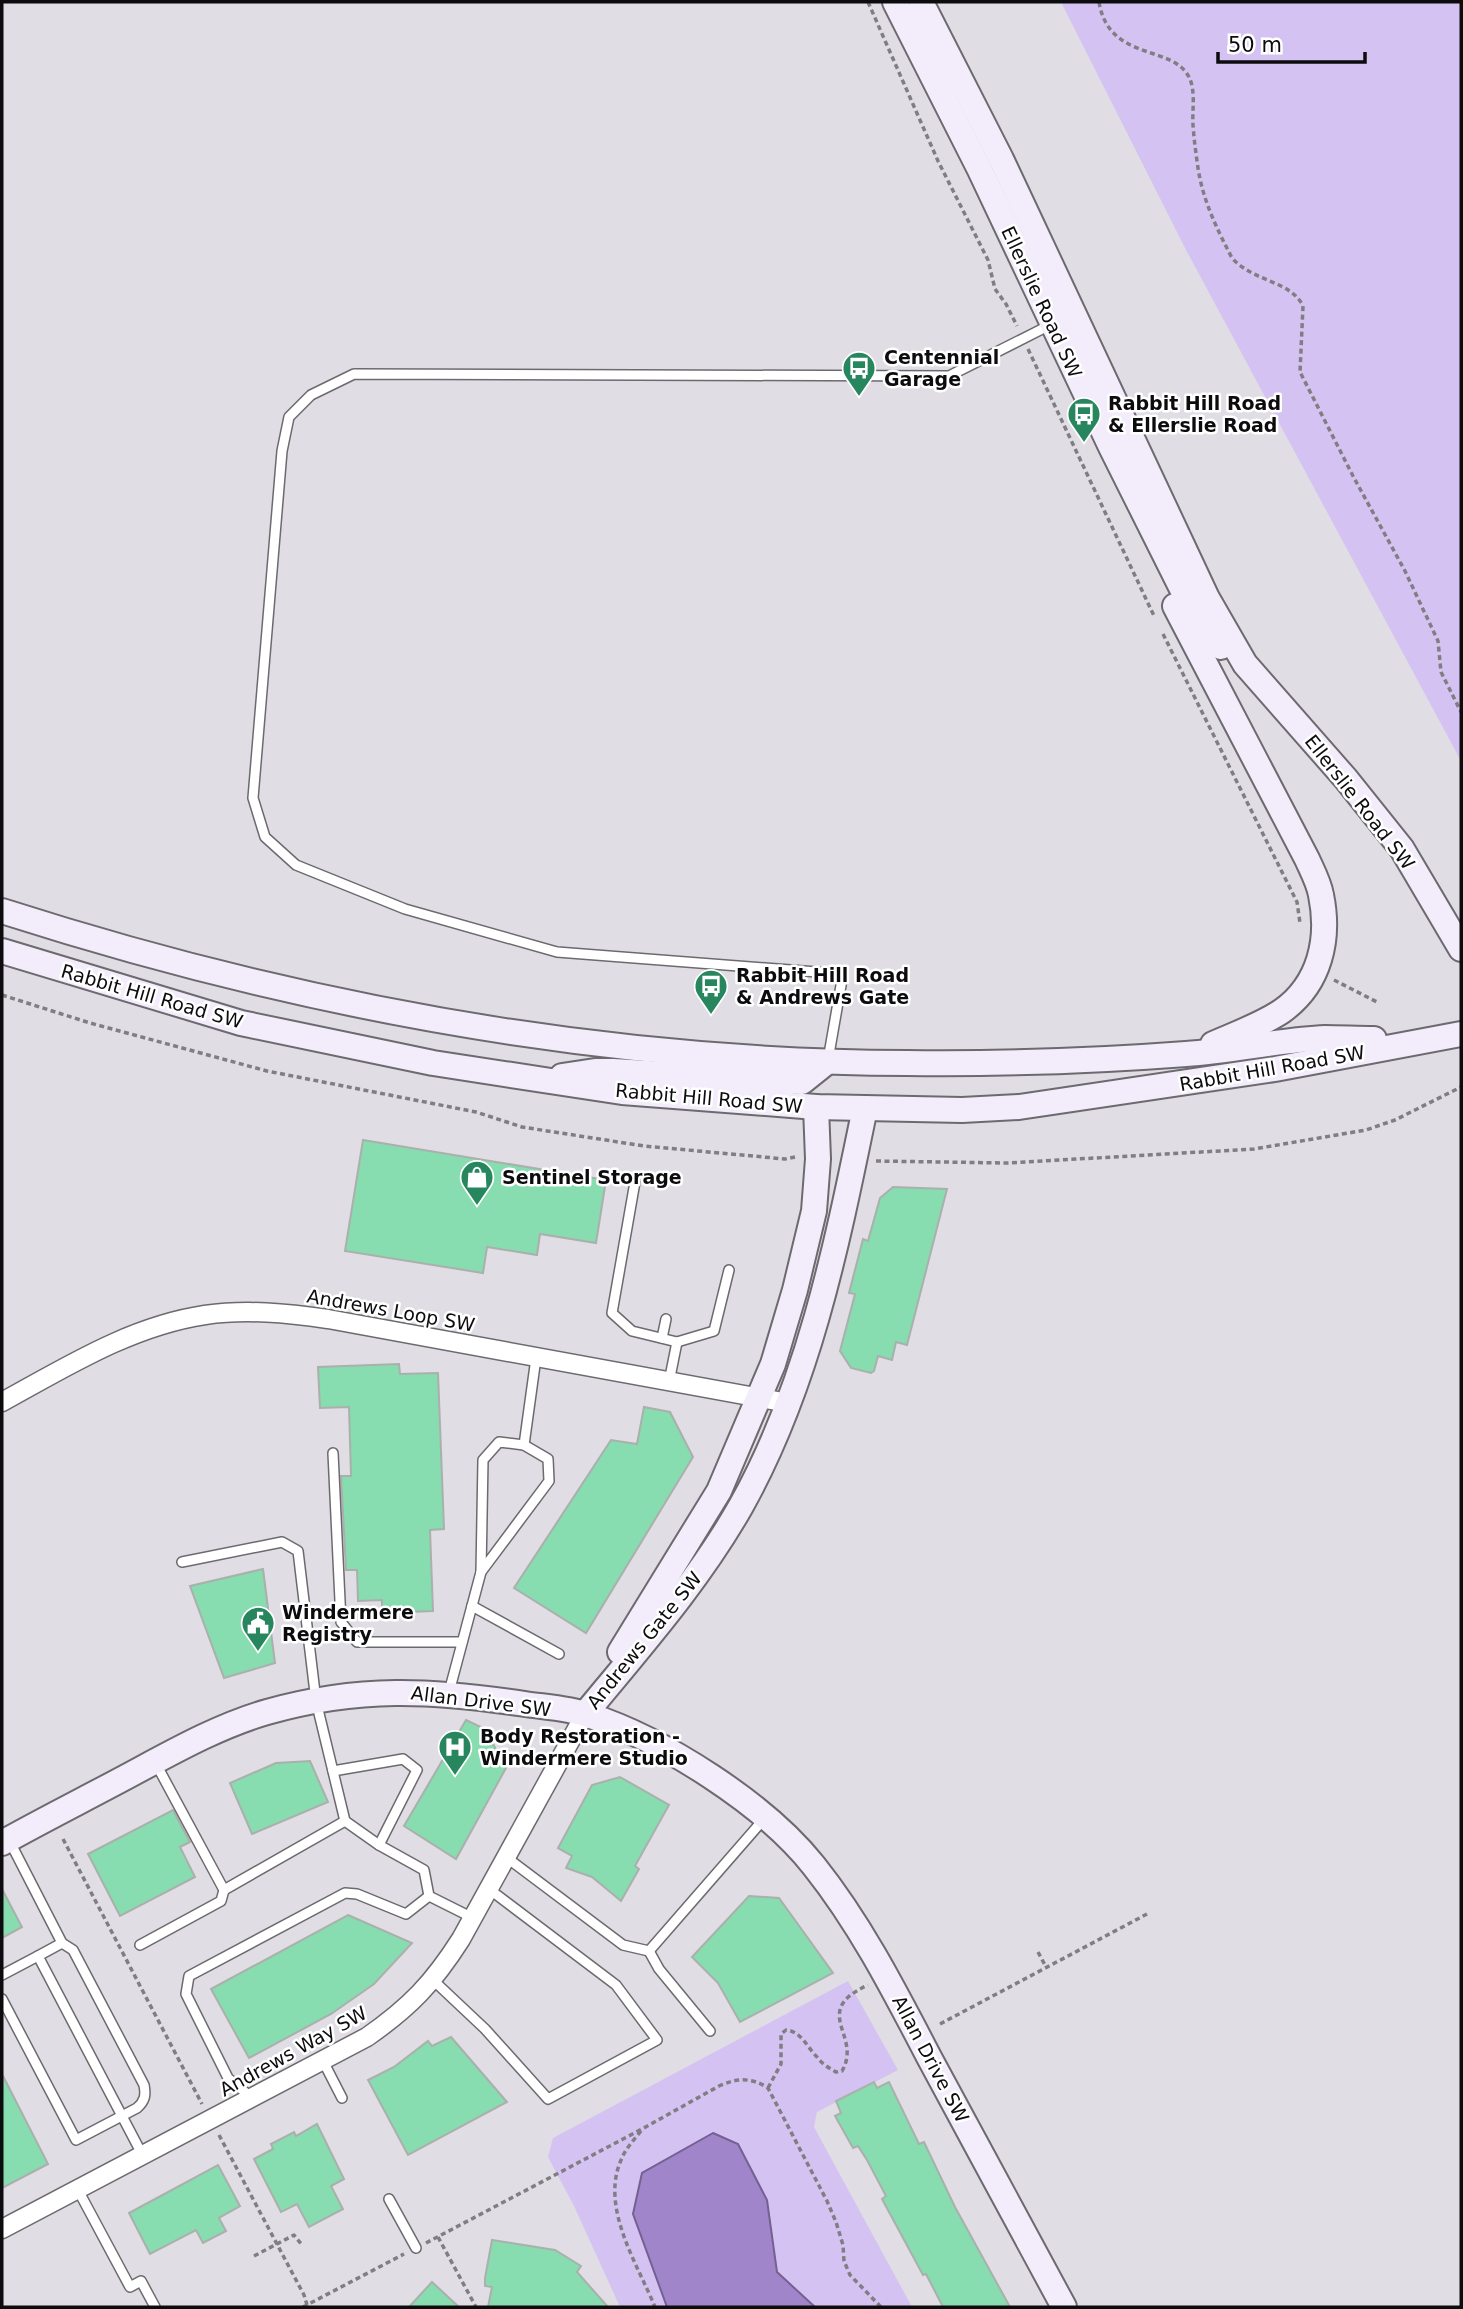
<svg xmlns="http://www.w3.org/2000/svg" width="1463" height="2309" font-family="'DejaVu Sans',sans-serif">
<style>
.green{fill:#d4c3f2}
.water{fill:#a085ca;stroke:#746091;stroke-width:2}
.building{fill:#87dcb0;stroke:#aab0ac;stroke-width:2}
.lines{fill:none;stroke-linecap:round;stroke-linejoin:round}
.lane-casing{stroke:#6c6a6f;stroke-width:12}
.street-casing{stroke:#6c6a6f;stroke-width:21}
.secondary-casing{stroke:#6c6a6f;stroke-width:28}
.path{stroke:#807e82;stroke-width:3.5;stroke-dasharray:5 3.5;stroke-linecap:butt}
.lane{stroke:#fff;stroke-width:9}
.street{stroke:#fff;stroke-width:18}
.secondary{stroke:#f2ecfb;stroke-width:24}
.labels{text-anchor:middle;stroke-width:5;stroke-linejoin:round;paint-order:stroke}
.street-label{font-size:19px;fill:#0c0b0d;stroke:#fff}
.poi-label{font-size:19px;font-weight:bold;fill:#0c0b0d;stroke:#fff;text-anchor:start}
</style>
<rect width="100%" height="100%" fill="#e0dde4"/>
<g class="green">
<path d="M1061,2H1461V761L1185,248Z"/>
<path d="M848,1981L898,2070L817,2112L814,2127L912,2307H620L574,2206L548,2157L553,2138Z"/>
</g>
<path class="water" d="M713,2133L738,2144L767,2200L777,2272L815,2307H667L633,2214L642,2173Z"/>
<g class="building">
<path d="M363,1140L606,1180L596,1243L540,1234L537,1255L487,1247L483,1273L345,1251Z"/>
<path d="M893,1187L947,1189L907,1345L896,1342L892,1360L878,1356L874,1371L871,1373L851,1368L840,1351L855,1294L849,1293L863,1239L868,1241L880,1198Z"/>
<path d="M399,1364L400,1374L438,1373L444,1529L430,1530L433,1611L382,1613V1600L358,1601L357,1570H346L341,1476H351L349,1407L320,1408L318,1367Z"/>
<path d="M644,1407L670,1412L693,1457L586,1633L514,1588L611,1440L637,1444Z"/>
<path d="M263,1569L275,1663L224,1678L190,1586Z"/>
<path d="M466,1720L485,1729L506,1768L456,1859L404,1826Z"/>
<path d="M310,1761L328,1802L252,1834L230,1783L276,1763Z"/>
<path d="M620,1777L669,1805L635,1866L639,1869L621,1901L592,1877L566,1868L572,1856L558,1848L592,1785Z"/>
<path d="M173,1810L190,1842L180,1847L195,1877L120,1916L88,1854Z"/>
<path d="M2,1889L22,1927L2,1938Z"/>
<path d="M749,1896L779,1898L833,1973L740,2022L718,1983L692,1957Z"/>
<path d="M348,1915L412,1943L374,1984L331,2014L249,2058L211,1989Z"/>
<path d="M451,2037L507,2102L408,2155L368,2080L394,2067L428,2041L432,2046Z"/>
<path d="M2,2074L48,2164L2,2188Z"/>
<path d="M874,2082L877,2088L889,2082L919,2144L924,2142L955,2207L1010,2307H943L926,2274L923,2275L882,2199L886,2196L867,2160L858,2146L853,2148L835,2116L841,2113L836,2101Z"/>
<path d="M317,2124L344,2179L331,2186L343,2209L309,2227L297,2204L281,2212L254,2159L273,2149L271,2144L294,2132L296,2136Z"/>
<path d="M218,2165L240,2206L219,2218L226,2231L203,2243L196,2230L150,2254L129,2213Z"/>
<path d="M492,2240L555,2250L581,2266L577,2272L608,2307H488L492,2287L485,2286V2278Z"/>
<path d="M432,2282L459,2307H409Z"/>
</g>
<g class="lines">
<defs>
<g id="lane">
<path d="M828,1060L843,974L557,952L405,909L296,865L265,837L253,798L282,451L289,417L311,395L354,374L949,376L1052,324"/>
<path d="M635,1182L612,1313L632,1331L677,1342L714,1331L729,1270"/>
<path d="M662,1338L666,1319"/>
<path d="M669,1382L677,1342"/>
<path d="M333,1453L341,1622L357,1642H462"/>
<path d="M182,1562L282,1542L298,1551L316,1701L345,1821L379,1845L424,1870L429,1896L473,1918"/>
<path d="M481,1572L549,1481L548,1459L524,1445"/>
<path d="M472,1606L559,1654"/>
<path d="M449,1692L481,1572L483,1460L499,1442L524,1445L536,1358"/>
<path d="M155,1762L224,1890L345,1821"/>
<path d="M333,1771L403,1759L417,1770L379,1845"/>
<path d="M506,1857L623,1945L649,1951L764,1819"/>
<path d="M140,1945L221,1901L224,1890"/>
<path d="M649,1951L659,1969L710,2031"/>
<path d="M38,1956L62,1943"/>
<path d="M2,1975L38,1956L143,2156"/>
<path d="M433,1980L485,2029L548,2099L657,2040L616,1985L489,1889"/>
<path d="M2,1999L76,2140L137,2108C145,2101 146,2095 144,2085L73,1950L62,1943L10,1842"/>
<path d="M323,2061L342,2098"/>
<path d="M252,2098L228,2078L186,1994L189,1976L345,1893L357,1894L406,1914L429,1896"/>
<path d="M78,2190L130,2287L141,2281L155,2307"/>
<path d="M389,2199L416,2248"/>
</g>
<g id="street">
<path d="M2,1402C66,1367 131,1326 205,1315C246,1309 287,1313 328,1319L788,1403"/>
<path d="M2,2229L367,2037C410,2007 433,1983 461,1939L585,1714"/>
</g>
<g id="secondary">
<path d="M895,2L980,170L1111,447L1195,615L1221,647"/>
<path d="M921,2L1001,159L1207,598L1245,664L1346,779L1402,849L1461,949"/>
<path d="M1175,606L1307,859C1312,870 1319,883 1321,895C1330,939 1320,984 1282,1011C1261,1025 1236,1034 1213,1044"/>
<path d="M2,911C295,1005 599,1062 907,1063C1000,1064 1094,1061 1186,1054C1233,1051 1279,1040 1325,1038C1341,1038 1358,1039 1374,1039"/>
<path d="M2,951L241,1023L433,1063L622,1092L816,1107L962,1110L1019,1107L1275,1069L1461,1034"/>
<path d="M562,1076L595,1071H613L802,1082L827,1062"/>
<path d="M620,1652L719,1491L773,1364L795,1290L814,1211L818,1159L816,1107"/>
<path d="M585,1714C640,1647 698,1582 741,1506C809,1385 837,1244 865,1108"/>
<path d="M2,1843C43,1820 85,1799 126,1777C171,1753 218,1726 267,1712C359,1686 432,1690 525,1704C545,1707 568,1708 588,1715C663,1739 765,1804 814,1866C861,1925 895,1992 930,2059C975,2142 1019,2224 1064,2307"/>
</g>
</defs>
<use href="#lane" class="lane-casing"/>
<use href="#street" class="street-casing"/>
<use href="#secondary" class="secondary-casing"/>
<g class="path">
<path d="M868,2L938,161L988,260L995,289L1006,304L1017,326"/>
<path d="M1099,2C1109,62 1172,44 1189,77C1196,91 1192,110 1193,125C1194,140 1196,154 1198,168C1203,201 1217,229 1232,258C1255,283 1290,280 1303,306L1300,372L1353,476L1405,571L1438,641L1441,672L1461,712"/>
<path d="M1028,349L1155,618"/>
<path d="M1163,634L1297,902L1300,923"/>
<path d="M1334,980L1377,1002"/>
<path d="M2,995L90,1023L267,1071L476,1112L522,1127L644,1146L785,1159L795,1157"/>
<path d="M876,1161L1007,1163L1254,1149L1366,1130L1395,1120L1461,1087"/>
<path d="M63,1839L202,2104"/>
<path d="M1038,1952L1046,1967"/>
<path d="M940,2024L1147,1914"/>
<path d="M768,2088L781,2064V2034L786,2030C801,2031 807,2047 817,2057C822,2064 829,2068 836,2072L842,2071C863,2035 809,2012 868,1985"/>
<path d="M641,2131C634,2140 626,2148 622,2158C599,2206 637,2263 655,2307"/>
<path d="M219,2135L304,2295L307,2305"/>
<path d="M438,2237L476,2307"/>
<path d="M426,2243L642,2129L719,2086C737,2078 751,2077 768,2088L827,2201L836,2222L843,2245L844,2261L850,2275L881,2307"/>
<path d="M254,2256L294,2235L302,2245"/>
<path d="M303,2307L404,2254"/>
</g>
<use href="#lane" class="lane"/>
<use href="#street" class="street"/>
<use href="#secondary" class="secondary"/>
</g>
<defs>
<symbol id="bus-pin" viewBox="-11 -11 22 30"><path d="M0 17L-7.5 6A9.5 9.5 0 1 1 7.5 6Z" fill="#28865e" stroke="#fff"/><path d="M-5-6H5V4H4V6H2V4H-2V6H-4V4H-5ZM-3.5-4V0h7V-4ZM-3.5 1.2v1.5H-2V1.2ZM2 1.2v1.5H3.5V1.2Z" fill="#fff"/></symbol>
<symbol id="shop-pin" viewBox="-11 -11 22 30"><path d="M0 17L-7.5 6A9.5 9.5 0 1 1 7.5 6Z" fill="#28865e" stroke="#fff"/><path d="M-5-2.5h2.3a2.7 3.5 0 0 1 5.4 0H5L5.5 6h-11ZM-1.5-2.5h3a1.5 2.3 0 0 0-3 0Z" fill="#fff"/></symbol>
<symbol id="civic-pin" viewBox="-11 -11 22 30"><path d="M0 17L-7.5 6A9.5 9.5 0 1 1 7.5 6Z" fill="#28865e" stroke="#fff"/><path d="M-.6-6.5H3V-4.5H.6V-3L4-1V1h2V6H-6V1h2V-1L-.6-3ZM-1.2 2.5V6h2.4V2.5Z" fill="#fff"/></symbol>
<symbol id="hospital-pin" viewBox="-11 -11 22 30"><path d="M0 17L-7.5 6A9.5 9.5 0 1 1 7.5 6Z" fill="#28865e" stroke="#fff"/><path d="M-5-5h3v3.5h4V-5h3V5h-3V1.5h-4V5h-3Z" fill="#fff"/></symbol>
</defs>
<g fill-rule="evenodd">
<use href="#bus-pin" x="840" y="349" width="38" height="52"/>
<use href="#bus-pin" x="1065" y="395" width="38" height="52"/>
<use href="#bus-pin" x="692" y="967" width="38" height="52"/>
<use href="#shop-pin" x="458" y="1158" width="38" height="52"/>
<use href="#civic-pin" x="239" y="1604" width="38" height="52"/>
<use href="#hospital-pin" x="436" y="1728" width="38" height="52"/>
</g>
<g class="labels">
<g class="street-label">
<text transform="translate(1042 302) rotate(65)" y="7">Ellerslie Road SW</text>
<text transform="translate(1360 802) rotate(52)" y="7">Ellerslie Road SW</text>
<text transform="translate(152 996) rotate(16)" y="7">Rabbit Hill Road SW</text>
<text transform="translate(1272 1068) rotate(-10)" y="7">Rabbit Hill Road SW</text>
<text transform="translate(709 1098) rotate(5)" y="7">Rabbit Hill Road SW</text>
<text transform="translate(391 1310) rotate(10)" y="7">Andrews Loop SW</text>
<text transform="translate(644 1640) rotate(-51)" y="7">Andrews Gate SW</text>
<text transform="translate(481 1701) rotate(7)" y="7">Allan Drive SW</text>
<text transform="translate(293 2051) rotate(-29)" y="7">Andrews Way SW</text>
<text transform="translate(931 2059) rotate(62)" y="7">Allan Drive SW</text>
</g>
<g class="poi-label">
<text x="884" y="364">Centennial<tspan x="884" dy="22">Garage</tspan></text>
<text x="1108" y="410">Rabbit Hill Road<tspan x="1108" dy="22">&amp; Ellerslie Road</tspan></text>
<text x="736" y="982">Rabbit Hill Road<tspan x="736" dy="22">&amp; Andrews Gate</tspan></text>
<text x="502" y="1184">Sentinel Storage</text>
<text x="282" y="1619">Windermere<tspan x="282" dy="22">Registry</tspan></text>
<text x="480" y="1743">Body Restoration -<tspan x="480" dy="22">Windermere Studio</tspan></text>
</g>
</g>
<rect width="1463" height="2309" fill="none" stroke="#0c0b0d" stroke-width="7"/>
<path d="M1218 52v10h147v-10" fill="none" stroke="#0c0b0d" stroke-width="3.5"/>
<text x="1228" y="52" font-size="21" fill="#0c0b0d" stroke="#ffffff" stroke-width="5" paint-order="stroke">50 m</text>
</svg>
